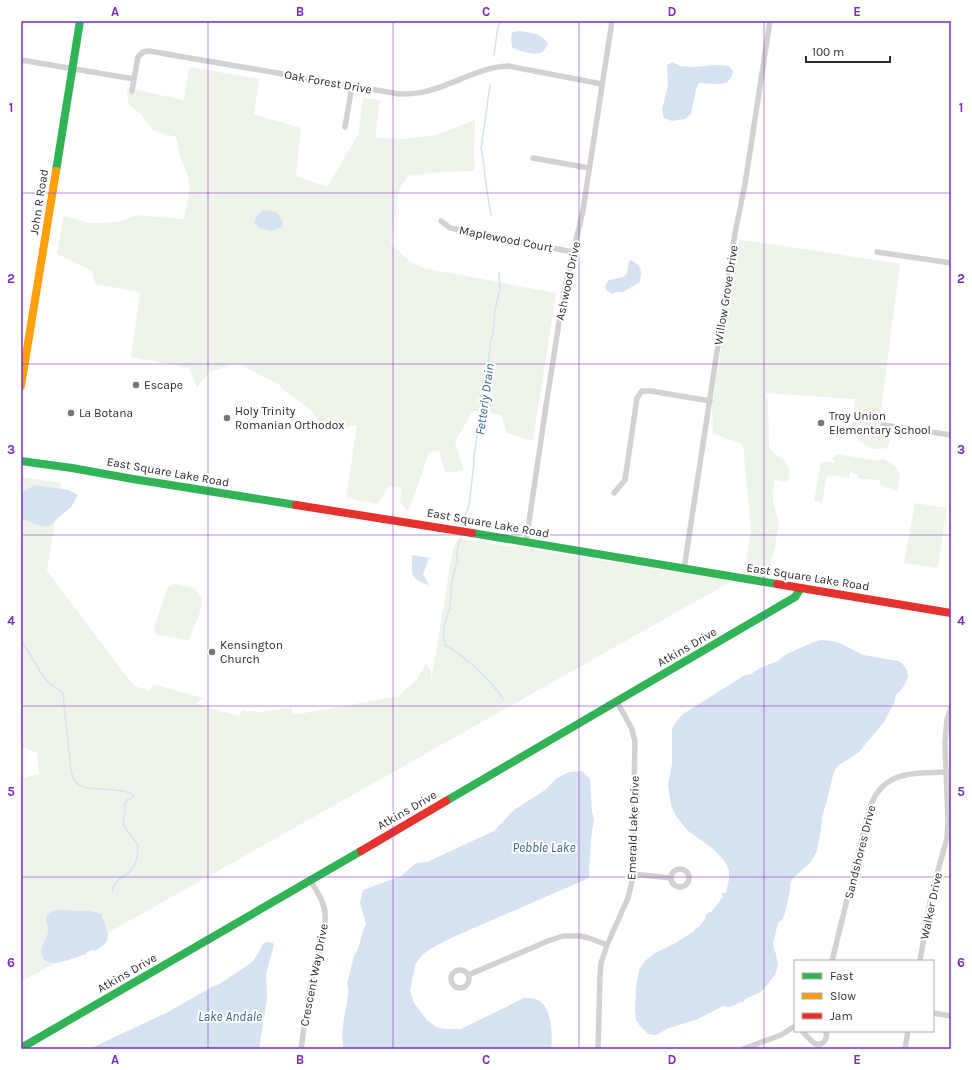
<svg xmlns="http://www.w3.org/2000/svg" width="972" height="1070" font-family="Karla,sans-serif">
<style>
.green{fill:#eef4ea}
.water{fill:#d5e2f2}
.lines{fill:none;stroke-linecap:round;stroke-linejoin:round}
.stream{stroke:#d5e2f2;stroke-width:1.5}
.street{stroke:#d1d1d1;stroke-width:5.5}
.fast{stroke:#30b455;stroke-width:8}
.slow{stroke:#ff9f0a;stroke-width:8}
.jam{stroke:#e5322d;stroke-width:8}
.grid{fill:none;stroke:#7b2cbf;stroke-width:1;stroke-opacity:0.55}
.poi-dot{fill:#767676;stroke:#fff;stroke-width:1.5}
.labels{text-anchor:middle;stroke-width:4;stroke-linejoin:round;paint-order:stroke}
.street-label{font-size:12px;fill:#2c2c2c;stroke:#fff}
.poi-label{font-size:12px;fill:#2c2c2c;stroke:#fff;text-anchor:start}
.water-label{font-size:13px;font-style:italic;fill:#386190;stroke:#fff}
.neatline{fill:none;stroke:#7b2cbf;stroke-width:1.5}
.grid-label{font-size:13px;text-anchor:middle;font-weight:bold;fill:#7b2cbf}
</style>
<rect width="100%" height="100%" fill="#fff"/>
<g class="green">
<path d="M189,67L259,79L254,114L301,128L296,176L327,187L358,135L363,98L380,100L375,138L405,139L436,135L475,120L474,155L475,171L440,172L408,176L399,190L391,243L408,260L423,268L556,293L533,441L507,433L501,415L489,412L473,411L455,442L464,470L445,473L439,450L429,453L413,500L408,512L400,502L402,488L389,486L378,504L346,498L357,425L325,431L312,411L285,391L278,384L237,363L209,372L197,388L189,368L131,357L140,292L95,284L92,271L57,254L63,216L92,223L118,222L136,215L184,219L190,189L188,176L181,160L176,137L154,131L148,124L142,115L128,104L127,88L184,100Z"/>
<path d="M739,240L778,245L900,264L879,426L892,429L888,447C885,448 882,449 879,449C869,450 858,440 852,433L855,399L765,393L768,401L769,448L775,454L784,460L790,469L788,482L775,480L773,491V504L779,521L775,548L769,569L768,579L744,574L751,530L743,444L713,434L712,406Z"/>
<path d="M836,454L872,460L884,459L895,466L900,476L897,491H895L894,490L881,485L879,480L870,479H859L857,474L850,472L849,478L827,475L822,502L814,501L821,461L835,463L833,459Z"/>
<path d="M22,477L61,483L47,571L134,686L150,691L153,684L203,698L196,704L239,716L242,710L261,712L292,707L293,715L399,696L417,679L426,663L431,671V681L453,548L458,538L732,581L21,982V778L39,774L37,753L24,747L21,748V482Z"/>
<path d="M915,503L947,508L938,566L936,568L904,563Z"/>
<path d="M174,584L195,588C197,591 201,597 202,599C203,610 193,629 189,639L187,640L157,635L156,634L154,627L168,587Z"/>
</g>
<g class="water">
<path d="M520,31C531,33 541,33 548,43C546,47 545,51 540,53C534,55 518,51 512,47L511,37L512,32Z"/>
<path d="M673,62L680,66L693,67L716,65L729,66L733,71C733,73 732,76 731,78C725,88 708,82 699,83L696,90L691,114L685,119L672,121L664,118L662,109L668,86L667,65Z"/>
<path d="M264,210C276,211 278,212 283,223L282,227L272,231L259,228L254,222L258,214Z"/>
<path d="M630,260C642,265 642,271 640,282L623,292H618L612,294L606,290L605,286L609,280L623,277L627,274L628,264Z"/>
<path d="M35,485L68,490L78,495L71,507L49,526H40L22,519C19,510 22,500 24,491Z"/>
<path d="M412,555L429,558L423,574L429,585C409,579 412,574 412,555Z"/>
<path d="M821,640L832,641L842,644L863,655L898,661L902,663L907,670L908,676L907,680L902,689L896,695L894,703L884,722L859,752L849,759L840,764L836,768L833,775L827,800L822,817L821,830L817,851L811,862L792,879L790,884V890L788,900L785,913L782,920L778,923L773,943L778,963L777,969L775,975L764,989L759,993L745,999L744,1002H741L730,1007L723,1006L698,1019L669,1028L656,1035L648,1034L640,1026L636,1020L635,1010L636,987L639,970L645,961L655,953L674,944L694,931L696,928L699,927L706,917L705,916L709,912H711L723,897V896L721,893H726L729,879V871L726,864L723,859L712,848L687,830L676,816L671,805L668,785L672,764V730L675,723L683,714L745,675L751,674L762,667L778,661L785,655L800,648L814,642Z"/>
<path d="M582,771L590,779L592,812L594,819L591,838L589,878L451,938L432,948L422,955L415,965L410,991L414,1003L427,1020L436,1027L445,1029H461L524,998C530,998 537,998 542,1003C551,1010 553,1038 551,1049H344C340,1037 344,1019 346,1007C347,999 350,991 347,984L354,956C361,947 360,934 366,924L360,903L363,890L401,876L416,863L427,862L494,831L514,810L545,790L557,778L569,772Z"/>
<path d="M56,910L90,911L101,914C108,932 115,941 94,951L92,950L87,952L86,954C77,957 54,967 46,961C36,954 45,941 48,933C50,923 38,916 56,910Z"/>
<path d="M267,942L273,943L274,945L266,974L267,999L259,1049H89L168,1012L210,988L221,983L251,963L256,957L263,944Z"/>
</g>
<g class="lines">
<g class="stream">
<path d="M494,55L498,26L502,21"/>
<path d="M490,85L483,136L481,148L484,165L485,177L491,216"/>
<path d="M462,524L469,506L474,463V457L480,415L482,408L491,339L493,334L495,310L500,289L499,273"/>
<path d="M461,538C459,545 454,554 458,561C451,576 451,592 450,608C449,612 447,616 446,620C443,627 443,637 445,645C460,653 484,674 495,688C498,692 500,695 504,700"/>
<path d="M21,641C31,653 36,667 46,680C51,686 58,688 63,694L71,771C75,790 87,788 103,789C109,789 116,790 122,791C126,792 130,792 134,795L132,798L127,800L125,803V813L123,821L124,826L138,845L137,858L134,866L129,873L119,879L114,885L112,892"/>
</g>
<g class="street">
<path d="M21,60L134,79L138,57L143,52L149,51L399,94C409,94 418,94 427,91C454,85 479,67 508,66L602,84"/>
<path d="M132,91L134,79"/>
<path d="M345,127L352,86"/>
<path d="M533,158L589,168"/>
<path d="M441,221L450,228L573,252"/>
<path d="M877,252L951,263"/>
<path d="M883,425L951,435"/>
<path d="M614,493L625,480L637,398L642,391H651L710,401"/>
<path d="M526,542L546,406L563,297L583,210L612,21"/>
<path d="M684,569L735,233L745,184L770,21"/>
<circle cx="680" cy="878" r="9"/>
<path d="M632,874L671,878"/>
<path d="M832,961L869,810C882,770 910,774 945,772"/>
<path d="M920,961L931,896L947,838L948,822L945,743L947,719L951,708"/>
<circle cx="460" cy="979" r="9"/>
<path d="M468,975L548,941L563,936H580L589,938L607,945"/>
<path d="M933,1013L951,1016"/>
<path d="M802,1031C806,1035 810,1040 814,1043C823,1048 828,1038 826,1031"/>
<path d="M301,1049C304,1029 306,1008 310,988C315,967 327,935 325,913C324,901 316,890 310,880"/>
<path d="M598,1049L600,976L601,963L607,945L628,898L632,881V874L635,741L631,727L617,702"/>
<path d="M743,1049L781,1035L795,1026"/>
<path d="M905,1049L908,1031"/>
</g>
<g class="fast">
<path d="M56,171L80,21"/>
<path d="M21,461L72,468L133,479L296,505"/>
<path d="M472,533L777,584"/>
<path d="M446,801L795,597L801,588"/>
<path d="M21,1048L361,851"/>
</g>
<path class="slow" d="M21,386L56,171"/>
<g class="jam">
<path d="M296,505L472,533"/>
<path d="M777,584L951,613"/>
<path d="M361,851L446,801"/>
</g>
</g>
<path class="grid" d="M208,21V1049M393,21V1049M579,21V1049M764,21V1049M21,193H951M21,364H951M21,535H951M21,706H951M21,877H951"/>
<g class="poi-dot">
<circle cx="136" cy="385" r="4"/>
<circle cx="71" cy="413" r="4"/>
<circle cx="227" cy="418" r="4"/>
<circle cx="821" cy="423" r="4"/>
<circle cx="212" cy="652" r="4"/>
</g>
<g class="labels">
<g class="street-label">
<text transform="translate(328 82) rotate(10)" y="4">Oak Forest Drive</text>
<text transform="translate(39 202) rotate(-81)" y="4">John R Road</text>
<text transform="translate(506 239) rotate(11)" y="4">Maplewood Court</text>
<text transform="translate(568 281) rotate(-78)" y="4">Ashwood Drive</text>
<text transform="translate(726 295) rotate(-81)" y="4">Willow Grove Drive</text>
<text transform="translate(168 472) rotate(10)" y="4">East Square Lake Road</text>
<text transform="translate(488 523) rotate(10)" y="4">East Square Lake Road</text>
<text transform="translate(808 577) rotate(9)" y="4">East Square Lake Road</text>
<text transform="translate(687 647) rotate(-30)" y="4">Atkins Drive</text>
<text transform="translate(407 810) rotate(-30)" y="4">Atkins Drive</text>
<text transform="translate(633 828) rotate(-88)" y="4">Emerald Lake Drive</text>
<text transform="translate(860 852) rotate(-76)" y="4">Sandshores Drive</text>
<text transform="translate(931 906) rotate(-78)" y="4">Walker Drive</text>
<text transform="translate(127 973) rotate(-30)" y="4">Atkins Drive</text>
<text transform="translate(314 975) rotate(-79)" y="4">Crescent Way Drive</text>
</g>
<g class="poi-label">
<text x="144" y="389">Escape</text>
<text x="235" y="415">Holy Trinity<tspan x="235" dy="14">Romanian Orthodox</tspan></text>
<text x="79" y="417">La Botana</text>
<text x="829" y="420">Troy Union<tspan x="829" dy="14">Elementary School</tspan></text>
<text x="220" y="649">Kensington<tspan x="220" dy="14">Church</tspan></text>
</g>
<g class="water-label">
<text transform="translate(484 399) rotate(-82)" y="5">Fetterly Drain</text>
<text x="544" y="852">Pebble Lake</text>
<text x="230" y="1021">Lake Andale</text>
</g>
</g>
<rect width="972" height="1070" fill="none" stroke="#ffffff" stroke-width="44"/>
<rect x="794" y="960" width="140" height="72" fill="#ffffff" stroke="#ababab"/>
<rect x="802" y="973" width="20" height="6" fill="#30b455" stroke="#ababab"/>
<text x="830" y="980" font-size="12" fill="#2c2c2c">Fast</text>
<rect x="802" y="993" width="20" height="6" fill="#ff9f0a" stroke="#ababab"/>
<text x="830" y="1000" font-size="12" fill="#2c2c2c">Slow</text>
<rect x="802" y="1013" width="20" height="6" fill="#e5322d" stroke="#ababab"/>
<text x="830" y="1020" font-size="12" fill="#2c2c2c">Jam</text>
<path d="M806 56v6h84v-6" fill="none" stroke="#2c2c2c" stroke-width="2"/>
<text x="812" y="56" font-size="12" fill="#2c2c2c" stroke="#ffffff" stroke-width="3" paint-order="stroke">100 m</text>
<rect x="22" y="22" width="928" height="1026" class="neatline"/>
<g class="grid-label">
<text x="115" y="16">A</text>
<text x="300" y="16">B</text>
<text x="486" y="16">C</text>
<text x="672" y="16">D</text>
<text x="857" y="16">E</text>
<text x="11" y="112">1</text>
<text x="961" y="112">1</text>
<text x="11" y="283">2</text>
<text x="961" y="283">2</text>
<text x="11" y="454">3</text>
<text x="961" y="454">3</text>
<text x="11" y="625">4</text>
<text x="961" y="625">4</text>
<text x="11" y="796">5</text>
<text x="961" y="796">5</text>
<text x="11" y="967">6</text>
<text x="961" y="967">6</text>
<text x="115" y="1064">A</text>
<text x="300" y="1064">B</text>
<text x="486" y="1064">C</text>
<text x="672" y="1064">D</text>
<text x="857" y="1064">E</text>
</g>
</svg>
